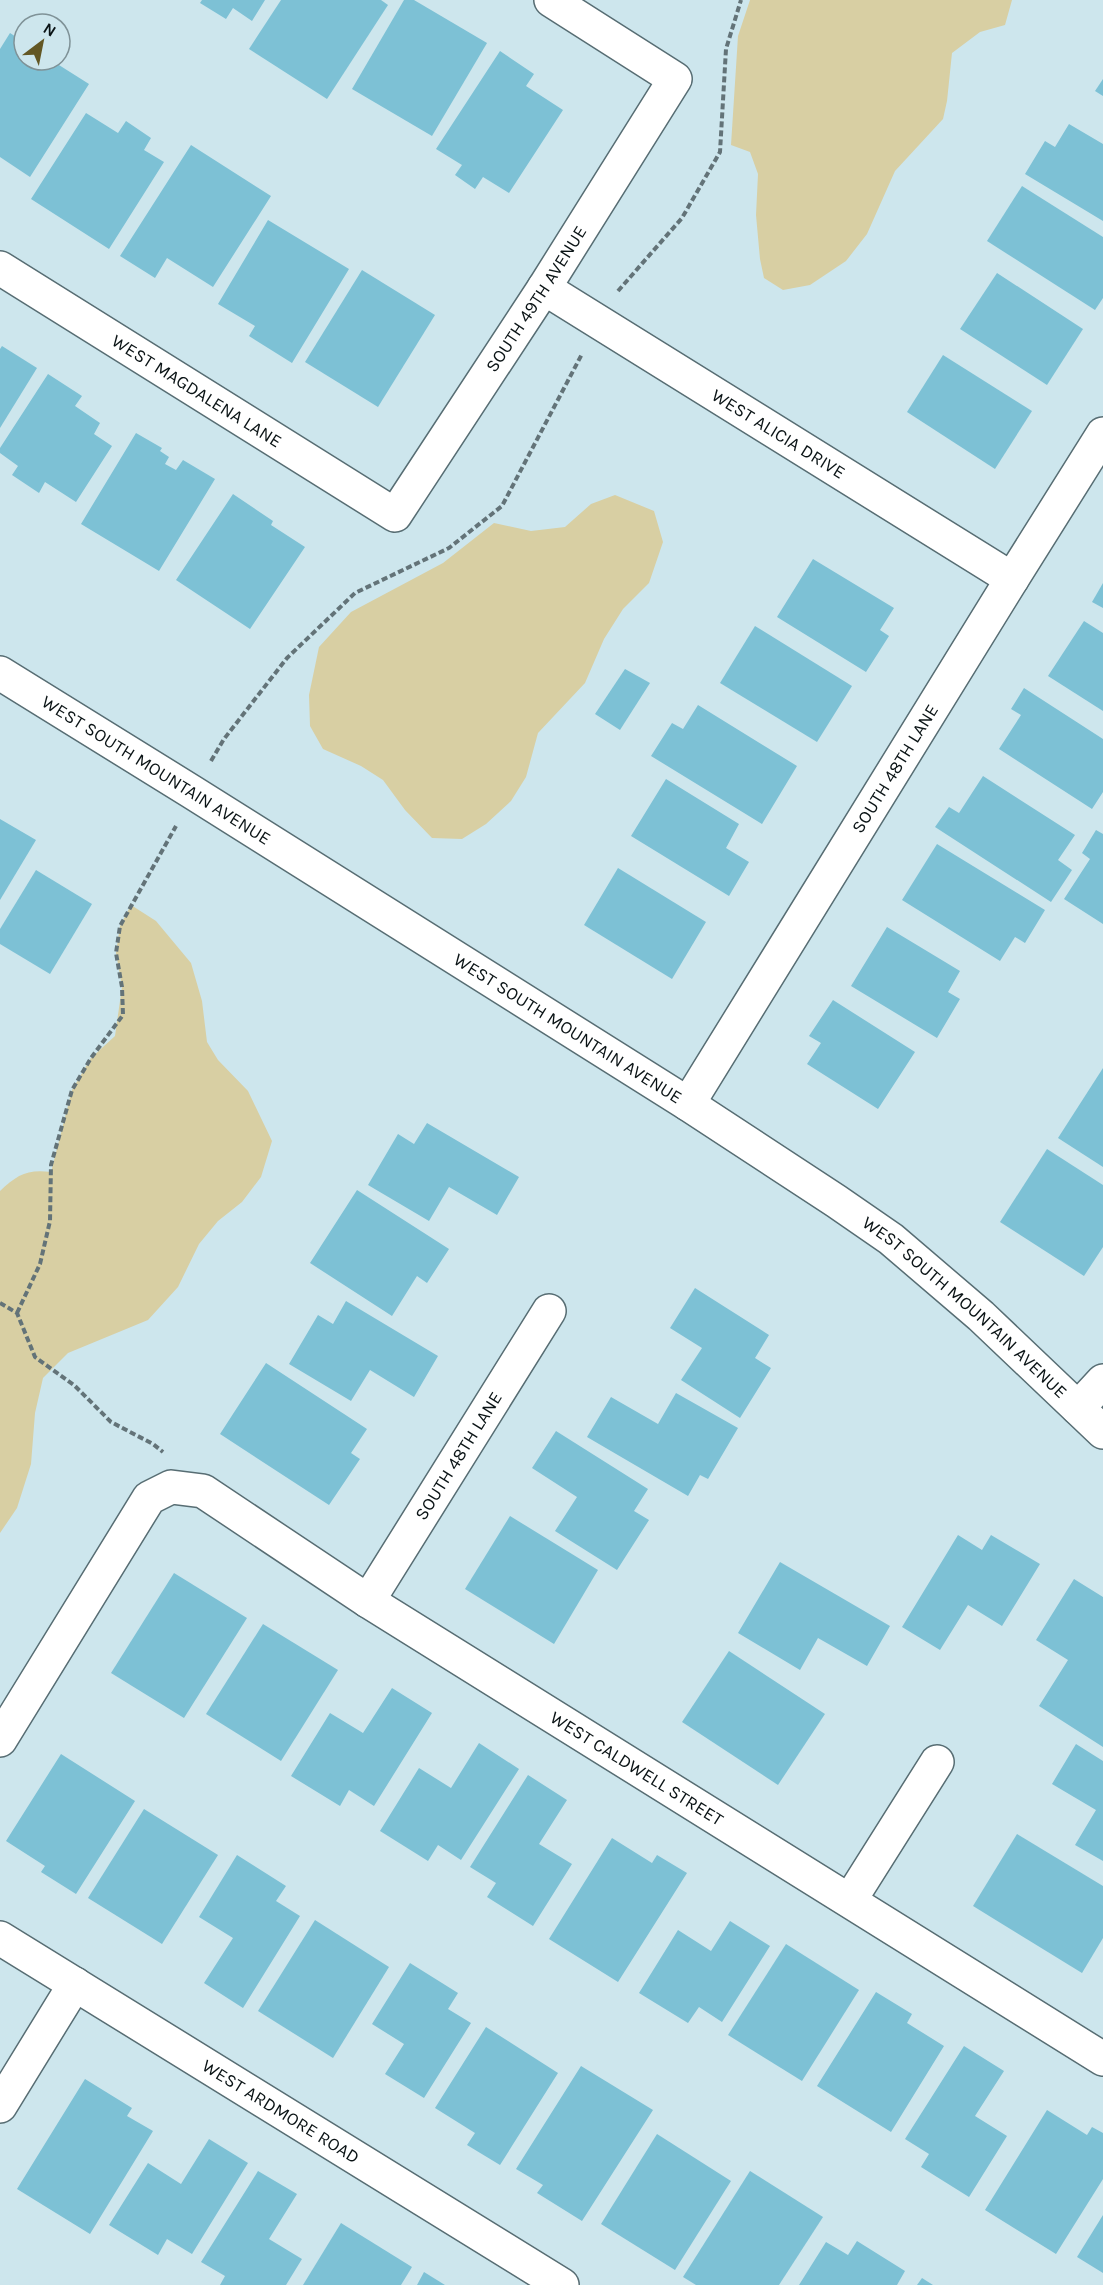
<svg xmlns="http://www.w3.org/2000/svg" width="1103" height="2285" font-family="Karla,sans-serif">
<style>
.green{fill:#d8cfa3}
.building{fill:#7dc1d5}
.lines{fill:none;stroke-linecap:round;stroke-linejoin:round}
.minor-casing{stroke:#576d73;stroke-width:36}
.path{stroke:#637378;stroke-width:4;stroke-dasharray:6 3;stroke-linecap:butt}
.minor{stroke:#fff;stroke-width:33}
.labels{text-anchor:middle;stroke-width:4.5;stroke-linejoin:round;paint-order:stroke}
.street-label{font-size:18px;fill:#0a1315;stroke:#cde6ed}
</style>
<rect width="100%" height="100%" fill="#cde6ed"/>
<g class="green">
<path d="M750,0H1012L1005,25L980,32L952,53L947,101L943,119L895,171L867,234L846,261L810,285L783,290L764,278L760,259L756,215L758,174L750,152L731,145L738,36Z"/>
<path d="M615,495L654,511L663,542L649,583L623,609L604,639L585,683L538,733L526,777L511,801L486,824L462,839L432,838L405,810L383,780L361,766L323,749L310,726L309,695L319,647L351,612L443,563L494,523L531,531L565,527L591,504Z"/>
<path d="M131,905L156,921L191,963L202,1001L207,1042L218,1060L248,1091L272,1141L261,1177L242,1202L218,1221L199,1244L178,1287L148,1320L68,1353L43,1378L35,1413L31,1464L17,1508L0,1533V1191C17,1175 27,1169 51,1172L72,1090L91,1058L115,1036L122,987L116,953L120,926Z"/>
</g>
<g class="building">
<path d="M202,0H265L252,21L233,8L226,19L200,3Z"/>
<path d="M281,0H381L388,5L327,99L249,49Z"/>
<path d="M404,0H414L487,43L432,136L352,89Z"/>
<path d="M10,33L24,42V60H51L89,84L30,177L0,157V49Z"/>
<path d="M500,51L534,74L526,86L563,110L509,193L483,177L475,189L455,175L462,165L436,149Z"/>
<path d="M1103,79V96L1095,91Z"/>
<path d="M86,113L118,133L126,121L151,138L144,150L164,162L109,249L31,199Z"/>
<path d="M1069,124L1103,144V221L1025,174L1045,141L1055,147Z"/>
<path d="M191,145L271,196L213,287L167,258L155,278L120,256Z"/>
<path d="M1022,186L1103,237V298L1095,310L987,241Z"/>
<path d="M268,220L349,269L292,363L249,336L255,326L218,304Z"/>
<path d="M362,270L435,315L378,407L305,362Z"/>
<path d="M997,273L1083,329L1047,385L960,329Z"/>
<path d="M2,346L37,368L0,428V349Z"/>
<path d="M943,355L1032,411L995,469L907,412Z"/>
<path d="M48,374L82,396L75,406L100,423L94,434L112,446L76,502L45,482L39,493L12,475L18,466L0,453V448Z"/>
<path d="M136,433L162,448L160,451L169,457L165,464L176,470L183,460L215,479L159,571L81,524Z"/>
<path d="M233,494L273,521L271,525L305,547L250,629L176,580Z"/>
<path d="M813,559L894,608L880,630L889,636L866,672L777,617Z"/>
<path d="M1103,583V608L1092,602Z"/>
<path d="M1084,621L1103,633V711L1048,676Z"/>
<path d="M755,626L852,686L817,742L720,683Z"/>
<path d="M625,669L650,683L620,730L595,714Z"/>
<path d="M1024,688L1103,739V792L1092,809L999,749L1021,715L1011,709Z"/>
<path d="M698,705L797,766L762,824L651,756L672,723L683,729Z"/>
<path d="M983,776L1075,835L1058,860L1072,870L1051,902L935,827L949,807L959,813Z"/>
<path d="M666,779L739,824L726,848L749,862L729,896L631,836Z"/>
<path d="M0,819L36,840L0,900Z"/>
<path d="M1096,830L1103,834V924L1064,899L1090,859L1082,853Z"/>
<path d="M937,844L1045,910L1025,943L1015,937L1000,961L902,900Z"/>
<path d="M618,868L706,922L672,979L584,925Z"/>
<path d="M36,870L92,904L50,974L0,944V929Z"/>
<path d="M887,927L960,971L948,992L960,999L937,1038L851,986Z"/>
<path d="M833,1000L915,1052L878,1109L807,1064L821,1043L809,1036Z"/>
<path d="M1103,1068V1167L1058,1138Z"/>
<path d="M427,1123L519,1177L497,1215L449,1187L429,1221L368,1185L398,1134L414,1144Z"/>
<path d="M1047,1149L1103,1185V1247L1084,1276L1000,1222Z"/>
<path d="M357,1190L449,1249L427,1283L417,1276L392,1316L310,1263Z"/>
<path d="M695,1288L769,1335L755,1358L771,1368L740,1418L681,1380L702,1348L670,1328Z"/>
<path d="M346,1301L438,1356L414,1397L370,1370L351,1401L289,1364L318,1315L333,1324Z"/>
<path d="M266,1363L367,1429L351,1453L360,1459L329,1505L220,1434Z"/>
<path d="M676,1393L738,1428L708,1479L700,1475L688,1496L587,1437L611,1397L658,1424Z"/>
<path d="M556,1431L648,1489L634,1511L649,1520L617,1570L555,1531L577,1497L532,1468Z"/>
<path d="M510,1516L598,1570L554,1644L465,1589Z"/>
<path d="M958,1535L982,1550L991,1535L1040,1564L1002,1626L968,1605L940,1650L902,1627Z"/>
<path d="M780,1562L890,1626L867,1666L818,1638L800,1670L738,1633Z"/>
<path d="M174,1573L247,1618L184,1718L111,1673Z"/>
<path d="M1074,1579L1103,1597V1747L1039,1706L1068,1660L1036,1640Z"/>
<path d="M263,1624L338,1670L281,1761L206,1714Z"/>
<path d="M729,1651L825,1714L778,1785L682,1722Z"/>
<path d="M392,1688L432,1713L374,1806L349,1790L340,1806L291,1776L330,1713L363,1733Z"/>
<path d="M479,1743L519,1769L461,1860L438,1845L428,1861L380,1831L419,1768L451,1788Z"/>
<path d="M1076,1744L1103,1761V1861L1075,1845L1096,1810L1052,1784Z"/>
<path d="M61,1754L135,1801L76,1894L41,1872L45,1866L6,1841Z"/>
<path d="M528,1775L567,1800L539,1844L572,1864L533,1926L487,1897L496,1883L470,1867Z"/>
<path d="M144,1809L218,1855L162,1944L88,1898Z"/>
<path d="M1017,1834L1103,1886V1938L1082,1973L973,1906Z"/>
<path d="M612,1838L652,1863L657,1855L687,1873L618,1982L549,1939Z"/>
<path d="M237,1855L286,1886L276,1901L300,1916L243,2008L204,1983L233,1938L199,1917Z"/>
<path d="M315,1920L389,1967L333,2058L258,2011Z"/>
<path d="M730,1921L770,1946L722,2022L699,2007L688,2023L639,1993L678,1930L711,1951Z"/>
<path d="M786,1944L859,1990L802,2081L728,2035Z"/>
<path d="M410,1963L458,1993L448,2009L471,2023L424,2098L385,2074L404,2044L372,2024Z"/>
<path d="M876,1992L912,2014L907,2023L944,2046L891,2132L817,2086Z"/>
<path d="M486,2027L558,2073L500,2165L467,2145L475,2133L435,2108Z"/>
<path d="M964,2046L1004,2071L975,2116L1007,2136L969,2197L921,2167L929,2154L905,2139Z"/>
<path d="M581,2066L653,2110L582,2221L537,2193L543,2185L516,2169Z"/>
<path d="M85,2079L132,2108L127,2116L153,2131L90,2234L17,2189Z"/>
<path d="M1047,2110L1087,2135L1092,2127L1103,2133V2179L1056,2254L985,2210Z"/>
<path d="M657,2134L731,2181L675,2270L601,2224Z"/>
<path d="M209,2139L248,2163L192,2254L167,2239L158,2255L109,2225L148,2163L181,2184Z"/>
<path d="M258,2171L297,2194L269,2239L302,2259L286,2285H220L225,2276L201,2262Z"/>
<path d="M750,2171L823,2217L779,2285H696L683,2277Z"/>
<path d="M1103,2215V2273L1077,2257Z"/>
<path d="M341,2223L412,2267L401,2285H303Z"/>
<path d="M857,2241L905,2271L897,2285H799L826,2242L848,2255Z"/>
<path d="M424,2272L445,2285H417Z"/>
<path d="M922,2278L933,2285H917Z"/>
</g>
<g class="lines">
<defs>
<g id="minor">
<path id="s1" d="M0,268L395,515L544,288L675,79L551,0"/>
<path id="s2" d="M544,288L1012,579"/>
<path id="s3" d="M0,673L192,792L688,1104L836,1201L891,1239L981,1316L1103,1432"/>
<path id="s4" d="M688,1104L1012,579L1103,434"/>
<path d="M1078,1408L1103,1381"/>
<path id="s5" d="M368,1601L549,1311"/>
<path id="s6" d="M0,1740L149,1498L171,1487L203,1491L368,1601L1103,2059"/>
<path d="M850,1900L937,1762"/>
<path id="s7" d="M0,1938L562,2285"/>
<path d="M0,2106L75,1984"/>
</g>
</defs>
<use href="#minor" class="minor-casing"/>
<g class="path">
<path d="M618,291L682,218L720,152L726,49L741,0"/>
<path d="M211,761L224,739L287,658L355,593L449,548L502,506L582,354"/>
<path d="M0,1303L17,1313L35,1357L74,1385L111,1422L153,1444L163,1452"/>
<path d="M17,1313L40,1264L50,1221L51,1165L72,1090L91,1058L123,1015L122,987L116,953L120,926L176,826"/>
</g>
<use href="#minor" class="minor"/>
</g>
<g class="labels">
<g class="street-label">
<text dy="6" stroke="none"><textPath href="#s1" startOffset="724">SOUTH 49TH AVENUE</textPath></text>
<text dy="6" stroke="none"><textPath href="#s1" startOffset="232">WEST MAGDALENA LANE</textPath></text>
<text dy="6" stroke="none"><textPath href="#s2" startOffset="276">WEST ALICIA DRIVE</textPath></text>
<text dy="6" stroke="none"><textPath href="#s4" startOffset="394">SOUTH 48TH LANE</textPath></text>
<text dy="6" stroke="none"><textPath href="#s3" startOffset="184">WEST SOUTH MOUNTAIN AVENUE</textPath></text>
<text dy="6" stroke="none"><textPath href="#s3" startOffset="670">WEST SOUTH MOUNTAIN AVENUE</textPath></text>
<text dy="6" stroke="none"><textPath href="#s3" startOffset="1156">WEST SOUTH MOUNTAIN AVENUE</textPath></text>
<text dy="6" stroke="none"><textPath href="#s5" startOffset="171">SOUTH 48TH LANE</textPath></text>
<text dy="6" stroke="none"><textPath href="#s6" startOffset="856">WEST CALDWELL STREET</textPath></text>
<text dy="6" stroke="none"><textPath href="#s7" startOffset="330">WEST ARDMORE ROAD</textPath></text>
</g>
</g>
<g transform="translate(42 42) rotate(32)"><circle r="28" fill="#cde6ed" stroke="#7f9297" stroke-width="1.5"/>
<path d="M0-4.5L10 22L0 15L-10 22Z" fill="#625724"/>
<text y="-9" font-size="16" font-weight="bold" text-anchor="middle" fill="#0a1315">N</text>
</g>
</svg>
